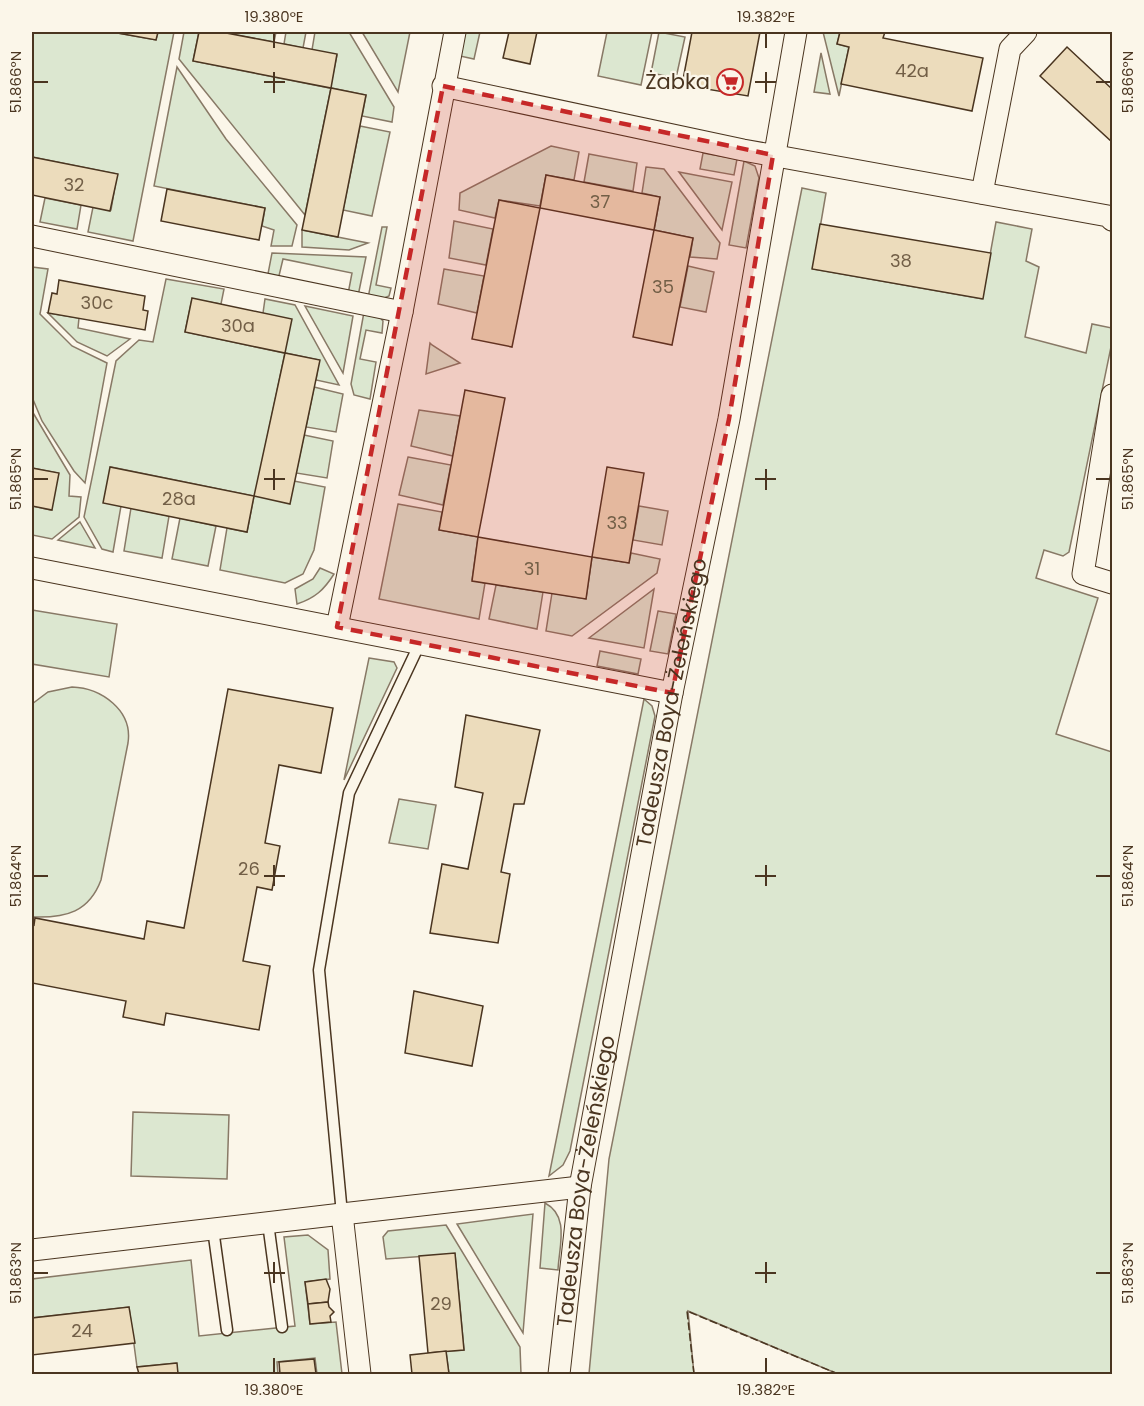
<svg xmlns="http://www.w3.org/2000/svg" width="1144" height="1406" font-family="Poppins,sans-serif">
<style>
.green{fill:#dce7d0;stroke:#887966;stroke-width:1.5}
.building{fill:#ecdcbc;stroke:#4a3520;stroke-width:1.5}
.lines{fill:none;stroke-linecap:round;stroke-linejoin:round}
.service-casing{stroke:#4a3520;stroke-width:13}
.minor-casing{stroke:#4a3520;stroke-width:23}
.service{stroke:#fbf6e9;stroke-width:10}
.minor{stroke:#fbf6e9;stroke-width:21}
.fence{stroke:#4a3520;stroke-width:1.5;stroke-dasharray:8 3;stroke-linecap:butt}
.marked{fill:#c62828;fill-opacity:0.2;stroke:#c62828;stroke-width:4.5;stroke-dasharray:12 8;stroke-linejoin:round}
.ticks{fill:none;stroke:#4a3520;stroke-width:2}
.labels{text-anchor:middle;stroke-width:4.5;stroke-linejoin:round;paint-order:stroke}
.number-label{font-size:18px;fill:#725f47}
.poi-label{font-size:21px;fill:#4a3520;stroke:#fbf6e9;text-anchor:end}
.street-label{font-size:21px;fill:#4a3520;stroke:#fbf6e9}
.neatline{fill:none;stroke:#4a3520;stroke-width:2}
.ticks-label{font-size:15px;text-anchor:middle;fill:#4a3520}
</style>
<rect width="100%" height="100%" fill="#fbf6e9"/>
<g class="green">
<path d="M32,32H112L156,40L158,32H174L133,241L88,232L93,207L111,210L117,174L32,157Z"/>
<path d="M184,32H199L193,61L330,88L337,55L312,50L315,32H349L394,107L392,122L362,116L366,95L331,88L305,215L179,59Z"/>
<path d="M237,32H276L274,42L236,35Z"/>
<path d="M286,32H306L303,48L284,44Z"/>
<path d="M362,32H410L398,92Z"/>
<path d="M465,32H480L474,59L460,56Z"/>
<path d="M607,32H652L641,85L598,76Z"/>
<path d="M659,32L685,37L676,78L651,73Z"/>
<path d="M823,32H840L837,44L849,47L839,96Z"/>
<path d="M821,53L830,94L814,92Z"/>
<path d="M177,67L226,139L297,225L292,246H271L274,230L262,226L265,208L154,186Z"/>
<path d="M360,126L390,132L372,216L343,210Z"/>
<path d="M551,146L579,152L574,180L546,175L540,206L499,200L495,218L459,210L460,193Z"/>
<path d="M703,153L737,159L734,175L700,169Z"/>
<path d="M589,154L637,163L633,191L584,182Z"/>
<path d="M744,161L755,166L759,178L746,248L729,245Z"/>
<path d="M646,167L664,169L720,243L717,259L690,257L693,238L654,230L660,197L642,193Z"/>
<path d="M679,172L732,182L722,230Z"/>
<path d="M802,188L826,193L813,269L982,299L996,222L1032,229L1026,261L1039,267L1025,337L1086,353L1092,324L1112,328V342L1069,552L1063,556L1044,550L1036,578L1098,598L1056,734L1112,752V1374H838L688,1311L694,1374H589L609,1159Z"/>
<path d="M45,198L81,205L77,229L40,222Z"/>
<path d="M454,221L493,229L486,265L449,258Z"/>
<path d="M382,227H387L376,285L391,288L389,296L382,299L368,298Z"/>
<path d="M302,230L368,243L349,250L302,247Z"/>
<path d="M272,253L366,257L358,296L348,294L352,273L283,259L278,280L267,279Z"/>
<path d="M688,266L714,272L706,312L680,307Z"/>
<path d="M32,267L48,269L40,314L72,346L107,363L85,483L74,471L42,421L32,397Z"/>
<path d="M444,269L484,276L477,313L438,304Z"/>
<path d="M166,279L224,289L221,304L192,299L185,332L284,353L263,313L265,299L295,305L339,385L316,380L319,360L285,353L255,496L294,481L325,487L314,550L303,574L285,583L220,570L227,528L247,532L254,496L111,467L121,506L113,552L102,549L84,517L116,361L139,340L153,342Z"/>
<path d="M305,306L353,316L343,373Z"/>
<path d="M364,312L378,315L383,321L382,333L366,330L360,359L376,362L370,399L354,395L351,384Z"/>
<path d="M48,313L79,318L78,328L130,339L107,356L77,342Z"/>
<path d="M430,343L432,345L460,363L426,374Z"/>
<path d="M314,387L343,394L336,432L306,427Z"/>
<path d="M419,410L460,416L453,456L411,446Z"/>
<path d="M32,411L70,475L69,496L81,497L79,517L52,539L32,535V506L51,510L58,473L32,468Z"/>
<path d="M304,435L333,441L327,478L296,473Z"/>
<path d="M408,457L451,465L443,505L399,495Z"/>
<path d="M398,504L442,512L439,530L478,537L472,580L485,583L479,619L379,599Z"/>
<path d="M639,506L668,511L662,545L633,540Z"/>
<path d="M131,508L169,516L162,558L124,551Z"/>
<path d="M180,518L216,526L208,566L172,559Z"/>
<path d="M80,522L95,548L58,540Z"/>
<path d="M631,553L660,559L657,573L572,636L546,631L552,593L586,599L592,557L629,563Z"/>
<path d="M320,568L334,574C324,590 315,598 297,604L295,589L313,579Z"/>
<path d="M496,585L543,592L537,629L489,619Z"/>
<path d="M654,589L644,648L589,638Z"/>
<path d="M32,610L117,624L109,677L32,664Z"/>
<path d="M658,611L676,614L668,654L650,651Z"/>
<path d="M600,651L641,659L638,674L597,666Z"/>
<path d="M369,658L394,662L397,668L344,780Z"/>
<path d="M72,687C101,688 133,710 128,743L101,880C89,912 66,918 34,917L32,915V704L48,692Z"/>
<path d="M644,699L652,706L655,716L570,1151L563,1165L549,1176Z"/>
<path d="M399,799L436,805L428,849L389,843Z"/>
<path d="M133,1112L229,1115L227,1179L131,1176Z"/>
<path d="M545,1203C570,1216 559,1246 558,1270L540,1268Z"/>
<path d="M533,1214L523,1333L457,1224Z"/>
<path d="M446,1225L520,1347L521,1374H449L446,1351L464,1350L455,1254L386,1259L383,1237L388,1231Z"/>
<path d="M308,1235L328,1250L330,1279L305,1282L310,1324L336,1322L342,1374H317L315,1358L277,1362L278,1374H178L176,1363L137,1367L129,1307L32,1318V1279L191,1260L199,1336L295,1326L284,1237Z"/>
</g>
<g class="building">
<path d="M112,32H158L156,40Z"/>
<path d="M199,32H221L337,54L331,88L193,61Z"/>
<path d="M509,32H537L530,64L503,58Z"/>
<path d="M692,32H760L748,96L682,85Z"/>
<path d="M840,32H885L883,38L983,58L972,111L841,84L849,47L837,44Z"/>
<path d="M1067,47L1112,89V142L1040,76Z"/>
<path d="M331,88L366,95L338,237L302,230Z"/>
<path d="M32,157L118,174L110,211L32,195Z"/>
<path d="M546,175L660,197L654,230L540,208Z"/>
<path d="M167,189L265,208L259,240L161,221Z"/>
<path d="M499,200L540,208L512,347L472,339Z"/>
<path d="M820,224L991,253L983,299L812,269Z"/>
<path d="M654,230L693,238L672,345L633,337Z"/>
<path d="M59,280L145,296L143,310L148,311L145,330L48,313L52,293L57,294Z"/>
<path d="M192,298L292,319L285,353L185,332Z"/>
<path d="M285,353L320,360L290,504L254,496Z"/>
<path d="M465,390L505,398L478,537L439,530Z"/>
<path d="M110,467L254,496L247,532L103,503Z"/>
<path d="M607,467L644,473L629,563L592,557Z"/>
<path d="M32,468L59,473L52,510L32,506Z"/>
<path d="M478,537L592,557L586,599L472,581Z"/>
<path d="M228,689L333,708L321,773L279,765L265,843L280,846L272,890L257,887L243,961L270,966L259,1030L166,1013L164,1025L123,1017L126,1001L32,983V924L34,925L35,918L144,939L147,921L184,928Z"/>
<path d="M466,715L540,730L524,804H514L501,872L510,874L498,943L430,933L442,864L468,869L483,793L455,787Z"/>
<path d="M414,991L483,1006L472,1066L405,1053Z"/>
<path d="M455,1253L464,1350L428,1353L419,1256Z"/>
<path d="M326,1279L330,1289L328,1302L308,1304L305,1282Z"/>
<path d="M328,1302L329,1307L334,1312L330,1316L331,1322L310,1324L308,1304Z"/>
<path d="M129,1307L135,1343L32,1355V1318Z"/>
<path d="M446,1351L449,1374H412L410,1355Z"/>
<path d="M314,1359L316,1374H280L279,1362Z"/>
<path d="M177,1363L178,1374H139L137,1367Z"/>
</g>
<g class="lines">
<defs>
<g id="service">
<path d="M342,1214L319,970L349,793L420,643"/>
<path d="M268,1223L282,1327"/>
<path d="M213,1229L227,1330"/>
</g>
<g id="minor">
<path d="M443,86L743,150L1108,216L1112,220"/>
<path d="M982,193L1010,49L1026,32"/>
<path d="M32,236L402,312"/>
<path d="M1112,395L1083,574L1112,583"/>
<path d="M32,568L672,693"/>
<path d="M337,627L402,312L455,32"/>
<path d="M342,1214L580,1187"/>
<path d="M32,1250L342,1214L360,1374"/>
<path id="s1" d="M559,1374L580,1187L672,693L729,419L796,32"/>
</g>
</defs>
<use href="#service" class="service-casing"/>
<use href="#minor" class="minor-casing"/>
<use href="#service" class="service"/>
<use href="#minor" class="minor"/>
<path class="fence" d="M694,1374L687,1311L838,1374"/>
</g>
<path class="marked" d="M443,86L773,155L729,419L672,693L337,627Z"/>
<path class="ticks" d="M274,33V48M766,33V48M274,72V93M766,72V93M33,82H48M264,82H285M755,82H776M1096,82H1111M274,469V490M766,469V490M33,479H48M264,479H285M755,479H776M1096,479H1111M274,865V886M766,865V886M33,876H48M264,876H285M755,876H776M1096,876H1111M274,1262V1283M766,1262V1283M33,1273H48M264,1273H285M755,1273H776M1096,1273H1111M274,1358V1373M766,1358V1373"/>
<defs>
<symbol id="supermarket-ring" viewBox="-11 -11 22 22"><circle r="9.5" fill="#fbf6e9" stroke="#c62828" stroke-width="1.5"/><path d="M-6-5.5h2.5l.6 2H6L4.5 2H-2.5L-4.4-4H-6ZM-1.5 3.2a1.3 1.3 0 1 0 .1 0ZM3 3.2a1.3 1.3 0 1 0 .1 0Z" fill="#c62828"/></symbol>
</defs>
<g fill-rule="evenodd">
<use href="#supermarket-ring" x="715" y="67" width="30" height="30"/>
</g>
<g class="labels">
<g class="number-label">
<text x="912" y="77">42a</text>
<text x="74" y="191">32</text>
<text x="600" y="208">37</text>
<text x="901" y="267">38</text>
<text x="663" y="293">35</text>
<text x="97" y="309">30c</text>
<text x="238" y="332">30a</text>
<text x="179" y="505">28a</text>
<text x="617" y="529">33</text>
<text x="532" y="575">31</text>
<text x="249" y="875">26</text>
<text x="441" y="1310">29</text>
<text x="82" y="1337">24</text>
</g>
<g class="poi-label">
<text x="710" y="89">Żabka</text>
</g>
<g class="street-label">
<text dy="7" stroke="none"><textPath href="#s1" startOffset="681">Tadeusza Boya-Żeleńskiego</textPath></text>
<text dy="7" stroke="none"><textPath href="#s1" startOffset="195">Tadeusza Boya-Żeleńskiego</textPath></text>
</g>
</g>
<rect width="1144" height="1406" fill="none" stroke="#fbf6e9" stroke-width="66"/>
<rect x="33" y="33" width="1078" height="1340" class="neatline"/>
<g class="ticks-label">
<text x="274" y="22">19.380°E</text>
<text x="766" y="22">19.382°E</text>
<text transform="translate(16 82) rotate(-90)" y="5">51.866°N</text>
<text transform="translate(1128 82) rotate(-90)" y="5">51.866°N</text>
<text transform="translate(16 479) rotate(-90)" y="5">51.865°N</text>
<text transform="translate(1128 479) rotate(-90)" y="5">51.865°N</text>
<text transform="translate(16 876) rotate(-90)" y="5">51.864°N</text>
<text transform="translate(1128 876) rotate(-90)" y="5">51.864°N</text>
<text transform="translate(16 1273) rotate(-90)" y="5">51.863°N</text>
<text transform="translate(1128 1273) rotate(-90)" y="5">51.863°N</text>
<text x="274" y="1395">19.380°E</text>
<text x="766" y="1395">19.382°E</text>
</g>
</svg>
